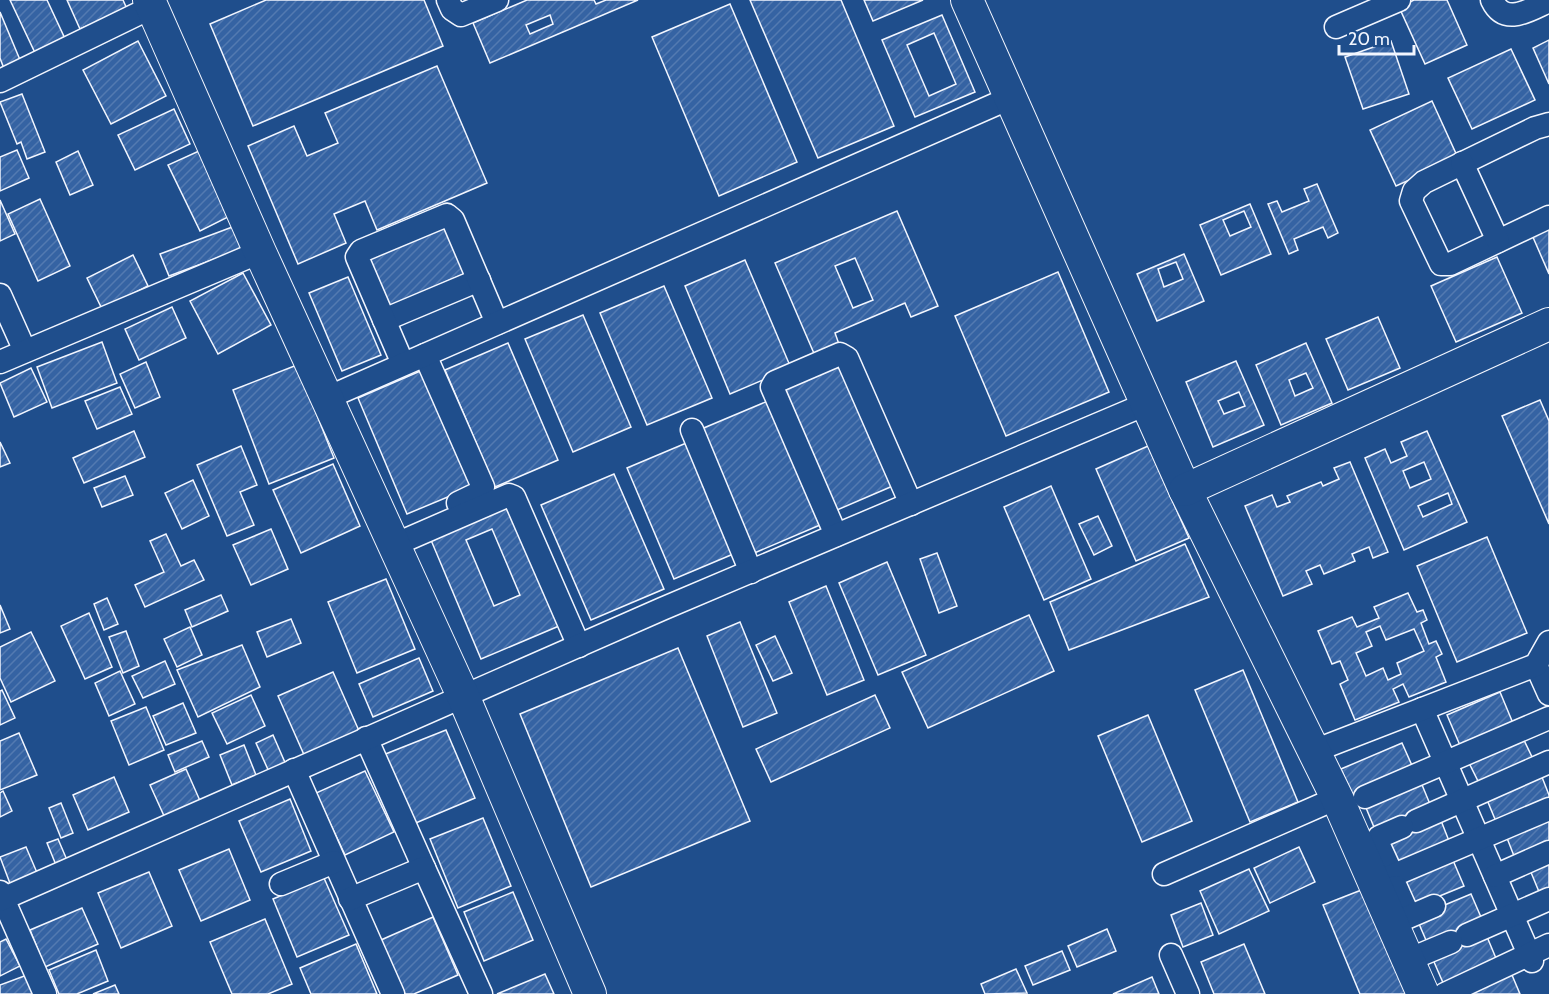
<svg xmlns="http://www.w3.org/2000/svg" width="1549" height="994" font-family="Cabin,sans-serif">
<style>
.building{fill:url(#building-hatch);stroke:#f2f6ff;stroke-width:1.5;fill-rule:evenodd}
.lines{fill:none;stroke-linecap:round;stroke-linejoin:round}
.street-casing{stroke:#f2f6ff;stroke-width:25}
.secondary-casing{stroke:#f2f6ff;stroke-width:34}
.street{stroke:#1f4e8c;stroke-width:22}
.secondary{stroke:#1f4e8c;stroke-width:32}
</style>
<defs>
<pattern id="building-hatch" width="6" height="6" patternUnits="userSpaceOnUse" patternTransform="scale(1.5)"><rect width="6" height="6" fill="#3563a3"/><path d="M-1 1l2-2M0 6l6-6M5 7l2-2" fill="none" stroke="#537ab1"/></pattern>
</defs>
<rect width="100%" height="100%" fill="#1f4e8c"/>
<g class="building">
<path d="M10,0H47L67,43L37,57Z"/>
<path d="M67,0H123L127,9L80,29Z"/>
<path d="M266,0H424L443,46L253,126L210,24Z"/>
<path d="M527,0H594L596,4L606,0H638L490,63L473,23ZM550,15L553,24L530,34L526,25Z"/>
<path d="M750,0H841L894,126L818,158Z"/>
<path d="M864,0H923L873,21Z"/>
<path d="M1414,0H1447L1467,45L1425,64L1399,7Z"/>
<path d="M730,4L797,162L719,196L652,37Z"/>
<path d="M0,12L23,67L6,74L0,58Z"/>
<path d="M942,15L975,92L915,117L882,40ZM934,33L956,84L929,96L907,45Z"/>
<path d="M1549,40V84L1533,48Z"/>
<path d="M138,41L166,96L111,124L83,70Z"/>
<path d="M1391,41L1409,94L1363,109L1345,57Z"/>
<path d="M1511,49L1535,100L1472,129L1448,78Z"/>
<path d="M437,66L487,183L377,230L365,201L334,214L346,243L298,264L248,146L294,126L307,156L338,143L325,113Z"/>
<path d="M22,94L45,152L27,159L21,142L17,144L0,102Z"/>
<path d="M1432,101L1458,158L1396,186L1370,130Z"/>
<path d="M174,109L190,144L135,170L118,135Z"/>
<path d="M17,150L29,178L0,191V157Z"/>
<path d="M78,151L93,185L70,195L56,162Z"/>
<path d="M199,151L230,216L200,231L168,165Z"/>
<path d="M1317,184L1338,233L1328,238L1323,227L1294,239L1298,250L1289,254L1268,204L1277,201L1282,212L1309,201L1304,189Z"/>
<path d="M40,199L70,266L38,281L8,214Z"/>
<path d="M0,200L15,234L0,241Z"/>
<path d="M1250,204L1271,254L1221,275L1200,225ZM1244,211L1251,227L1230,236L1223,220Z"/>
<path d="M897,211L938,306L911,317L905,303L835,333L840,347L816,358L775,263ZM855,258L873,300L853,308L835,266Z"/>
<path d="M450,222L471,271L387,307L366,258Z"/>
<path d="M235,226L244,248L169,276L160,254Z"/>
<path d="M1549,228V274L1532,235Z"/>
<path d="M1184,254L1204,301L1157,321L1137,274ZM1176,262L1183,279L1164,287L1158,269Z"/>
<path d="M133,255L148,286L102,309L87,278Z"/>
<path d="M1497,257L1522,313L1456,342L1431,286Z"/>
<path d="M745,260L791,368L730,394L685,286Z"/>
<path d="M1058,272L1109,392L1006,436L955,316Z"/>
<path d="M243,273L271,325L218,354L190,301Z"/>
<path d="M348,277L381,355L342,371L309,293Z"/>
<path d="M664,286L712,398L647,425L600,313Z"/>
<path d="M172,307L186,338L139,360L125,329Z"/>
<path d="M583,315L631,427L573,452L525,339Z"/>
<path d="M1378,317L1400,368L1348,390L1326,339Z"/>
<path d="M102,342L117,383L52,408L37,367Z"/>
<path d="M508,343L558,460L495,487L445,370Z"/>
<path d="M1306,343L1332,403L1281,425L1256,365ZM1306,373L1313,388L1295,396L1289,380Z"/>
<path d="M840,357L895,485L830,513L774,386Z"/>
<path d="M1236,361L1264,425L1213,447L1186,382ZM1239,392L1245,406L1224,414L1218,401Z"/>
<path d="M146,362L160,397L135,408L120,374Z"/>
<path d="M297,365L334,458L269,484L233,390Z"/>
<path d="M31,368L47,402L14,417L0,383Z"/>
<path d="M425,369L474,486L407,514L358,398Z"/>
<path d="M120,387L132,414L97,429L85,401Z"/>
<path d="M775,398L827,522L752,554L699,430Z"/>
<path d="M1540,400L1549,421V524L1502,416Z"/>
<path d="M134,431L145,457L84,483L73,458Z"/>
<path d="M1427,431L1467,522L1404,550L1365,458L1385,449L1391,463L1407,456L1401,442ZM1424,462L1431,479L1410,488L1403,471ZM1448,493L1452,504L1423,517L1418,506Z"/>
<path d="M691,441L738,552L674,579L627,468Z"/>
<path d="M0,442L10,463L0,467Z"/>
<path d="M241,446L257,485L240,492L254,525L227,536L197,465Z"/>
<path d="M1148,446L1189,538L1136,561L1096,469Z"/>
<path d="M1350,462L1388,552L1373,558L1369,547L1352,554L1355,561L1324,574L1320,565L1306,571L1312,584L1283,596L1245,506L1272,495L1277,507L1290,502L1287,496L1321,482L1323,486L1339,479L1334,468Z"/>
<path d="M333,464L360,526L301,553L273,490Z"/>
<path d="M614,474L664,589L591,620L541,505Z"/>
<path d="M125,476L133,495L102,507L94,488Z"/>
<path d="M193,480L209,516L182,529L165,493Z"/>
<path d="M1051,486L1091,579L1044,600L1004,507Z"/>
<path d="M512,499L566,623L481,659L428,533ZM492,529L520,595L494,606L466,540Z"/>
<path d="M1098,516L1112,546L1094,555L1079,524Z"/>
<path d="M271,529L288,569L251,585L233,545Z"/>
<path d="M166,534L181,566L194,560L204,580L145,607L135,585L164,572L150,541Z"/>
<path d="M1487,537L1527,633L1457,662L1417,566Z"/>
<path d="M1185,544L1209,597L1069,650L1050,602Z"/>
<path d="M937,553L957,606L939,613L920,559Z"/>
<path d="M887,562L926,655L878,675L839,583Z"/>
<path d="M386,579L415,649L357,673L328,602Z"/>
<path d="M826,586L864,680L827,695L789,602Z"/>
<path d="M1408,593L1417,612L1423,610L1427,620L1421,623L1429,644L1436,641L1442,654L1436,657L1446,682L1409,697L1403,684L1393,689L1399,702L1355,720L1340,684L1348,680L1340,661L1332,664L1318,631L1352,617L1357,627L1379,618L1374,607ZM1380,626L1386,640L1414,629L1424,651L1397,663L1401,674L1388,680L1383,668L1366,676L1356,653L1372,646L1366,632Z"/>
<path d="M221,595L228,611L192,627L185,610Z"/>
<path d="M107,598L118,624L104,630L94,604Z"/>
<path d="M0,605L10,629L0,633Z"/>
<path d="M89,613L112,667L85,679L61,626Z"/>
<path d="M1029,615L1054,671L928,728L902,672Z"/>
<path d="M291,619L301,643L267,657L257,632Z"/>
<path d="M740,622L777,713L743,727L707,636Z"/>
<path d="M190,627L202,655L177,667L164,639Z"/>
<path d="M126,631L139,666L123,673L109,637Z"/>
<path d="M31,632L55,681L11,702L0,678V647Z"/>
<path d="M775,636L792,673L773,681L756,645Z"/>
<path d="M242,645L260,687L198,717L177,670Z"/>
<path d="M678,648L750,821L591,887L520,714Z"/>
<path d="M419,658L433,691L373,717L359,684Z"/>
<path d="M165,661L175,684L143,698L132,676Z"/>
<path d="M1243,670L1298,802L1250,822L1195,690Z"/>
<path d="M120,671L135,704L109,716L95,683Z"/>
<path d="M333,672L360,733L305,757L278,696Z"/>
<path d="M2,690L15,718L0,725V691Z"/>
<path d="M1500,692L1515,728L1462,750L1447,715Z"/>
<path d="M251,695L265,726L227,744L212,713Z"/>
<path d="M875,695L890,728L771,782L756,749Z"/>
<path d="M183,703L196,733L166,745L153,716Z"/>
<path d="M146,707L164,750L129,765L111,721Z"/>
<path d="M1148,715L1192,821L1142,842L1098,736Z"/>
<path d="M446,730L475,798L411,825L383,755Z"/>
<path d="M19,733L37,775L0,790V741Z"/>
<path d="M273,735L287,767L270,774L256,743Z"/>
<path d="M1522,736L1535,763L1480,785L1468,761Z"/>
<path d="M202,741L209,757L175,772L168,755Z"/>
<path d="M1402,743L1414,770L1353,796L1341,769Z"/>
<path d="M244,745L256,775L232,785L220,755Z"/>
<path d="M186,769L201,803L165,818L150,785Z"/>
<path d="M365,771L394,832L345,855L316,793Z"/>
<path d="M1540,772L1549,795V802L1497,824L1485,795Z"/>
<path d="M114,777L129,812L88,830L73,795Z"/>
<path d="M1420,780L1432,809L1376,832L1364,803Z"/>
<path d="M3,791L12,811L0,817V793Z"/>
<path d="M290,799L311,851L261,872L239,821Z"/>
<path d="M61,803L73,833L61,838L49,808Z"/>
<path d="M1549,814V846L1516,861L1505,833Z"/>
<path d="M483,818L511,886L458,908L430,839Z"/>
<path d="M1440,818L1451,846L1396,869L1385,841Z"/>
<path d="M58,839L67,860L56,865L47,843Z"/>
<path d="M26,847L38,875L11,886L0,857Z"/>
<path d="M1299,847L1315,882L1270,903L1254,868Z"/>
<path d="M229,849L250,900L201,921L179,870Z"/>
<path d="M1452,858L1464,886L1408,909L1396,881Z"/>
<path d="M1549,862V896L1542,899L1530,870Z"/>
<path d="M1249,869L1269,911L1219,934L1200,891Z"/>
<path d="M149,872L172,926L121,948L98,893Z"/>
<path d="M324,878L349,935L297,957L273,899Z"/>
<path d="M1369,887L1413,994H1360L1323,905Z"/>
<path d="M513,892L533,940L484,961L464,912Z"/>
<path d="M1471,894L1484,924L1429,947L1416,917Z"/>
<path d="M1201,903L1213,935L1183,947L1171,915Z"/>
<path d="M82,908L98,944L45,967L30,930Z"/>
<path d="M433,917L458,975L414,994H405L381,940Z"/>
<path d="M265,919L292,984L268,994H232L210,942Z"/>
<path d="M1107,929L1116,951L1077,967L1068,946Z"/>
<path d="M1485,932L1498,963L1444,985L1431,955Z"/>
<path d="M6,939L20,966L0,976V942Z"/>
<path d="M356,944L377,994H311L300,968Z"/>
<path d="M1244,944L1265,994H1214L1201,962Z"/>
<path d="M96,950L108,981L77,994H59L49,970Z"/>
<path d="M1062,951L1070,970L1033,985L1025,966Z"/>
<path d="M1509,968L1520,994H1449Z"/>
<path d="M1016,969L1027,993L985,994L981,984Z"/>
<path d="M545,974L554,994H497Z"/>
<path d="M27,975L34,994H0V985Z"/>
<path d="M1152,977L1159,994H1113Z"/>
<path d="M115,985L119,994H93Z"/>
</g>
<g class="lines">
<defs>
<g id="street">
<path d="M448,0L452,9L461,15L497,0"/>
<path d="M1492,0C1505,27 1529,10 1549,1"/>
<path d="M1336,27L1399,0"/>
<path d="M0,81L152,7"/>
<path d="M1549,124L1535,128L1424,182L1414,191L1411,201L1441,264H1450L1549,217"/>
<path d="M1462,163L1498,241"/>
<path d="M0,295L25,351"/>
<path d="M384,320L479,280"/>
<path d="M425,355L483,487L481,492L458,503"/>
<path d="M0,362L260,252"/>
<path d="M403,364L357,257L361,251L447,215L453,220L497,323"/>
<path d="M327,398L1010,98"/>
<path d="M692,430L751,572"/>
<path d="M836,535L772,387L775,382L840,354L847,358L911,504"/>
<path d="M394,545L509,495L514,497L579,646"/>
<path d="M1536,665L1549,694"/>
<path d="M1422,709L1532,961"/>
<path d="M366,738L424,868"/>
<path d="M1314,751L1536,665L1549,642"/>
<path d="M294,770L393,994"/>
<path d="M1365,797L1549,718"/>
<path d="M1416,821L1549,762"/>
<path d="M1164,874L1337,798"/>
<path d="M1393,876L1377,841L1379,837L1402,827"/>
<path d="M1495,876L1549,852"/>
<path d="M1375,883L1549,809"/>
<path d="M281,884L334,862"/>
<path d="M1396,887L1409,916"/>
<path d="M0,892L45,994"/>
<path d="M350,899L424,868L481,994"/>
<path d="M0,900L662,609L1146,404"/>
<path d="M1392,924L1434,906"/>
<path d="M1467,935L1549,899"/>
<path d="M1171,955L1188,994"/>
<path d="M1408,960L1451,942"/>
<path d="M1445,994L1549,945"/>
</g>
<g id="secondary">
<path d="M149,0L260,252L464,698L590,994"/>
<path d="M967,0L1185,490L1337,798L1423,994"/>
<path d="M1185,490L1549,324"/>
</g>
</defs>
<use href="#street" class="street-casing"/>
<use href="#secondary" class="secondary-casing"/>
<use href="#street" class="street"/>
<use href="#secondary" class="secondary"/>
</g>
<path d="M1339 45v9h75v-9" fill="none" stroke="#f2f6ff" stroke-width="3"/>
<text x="1348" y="45" font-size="18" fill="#f2f6ff" stroke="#1f4e8c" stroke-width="4.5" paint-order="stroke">20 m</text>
</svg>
